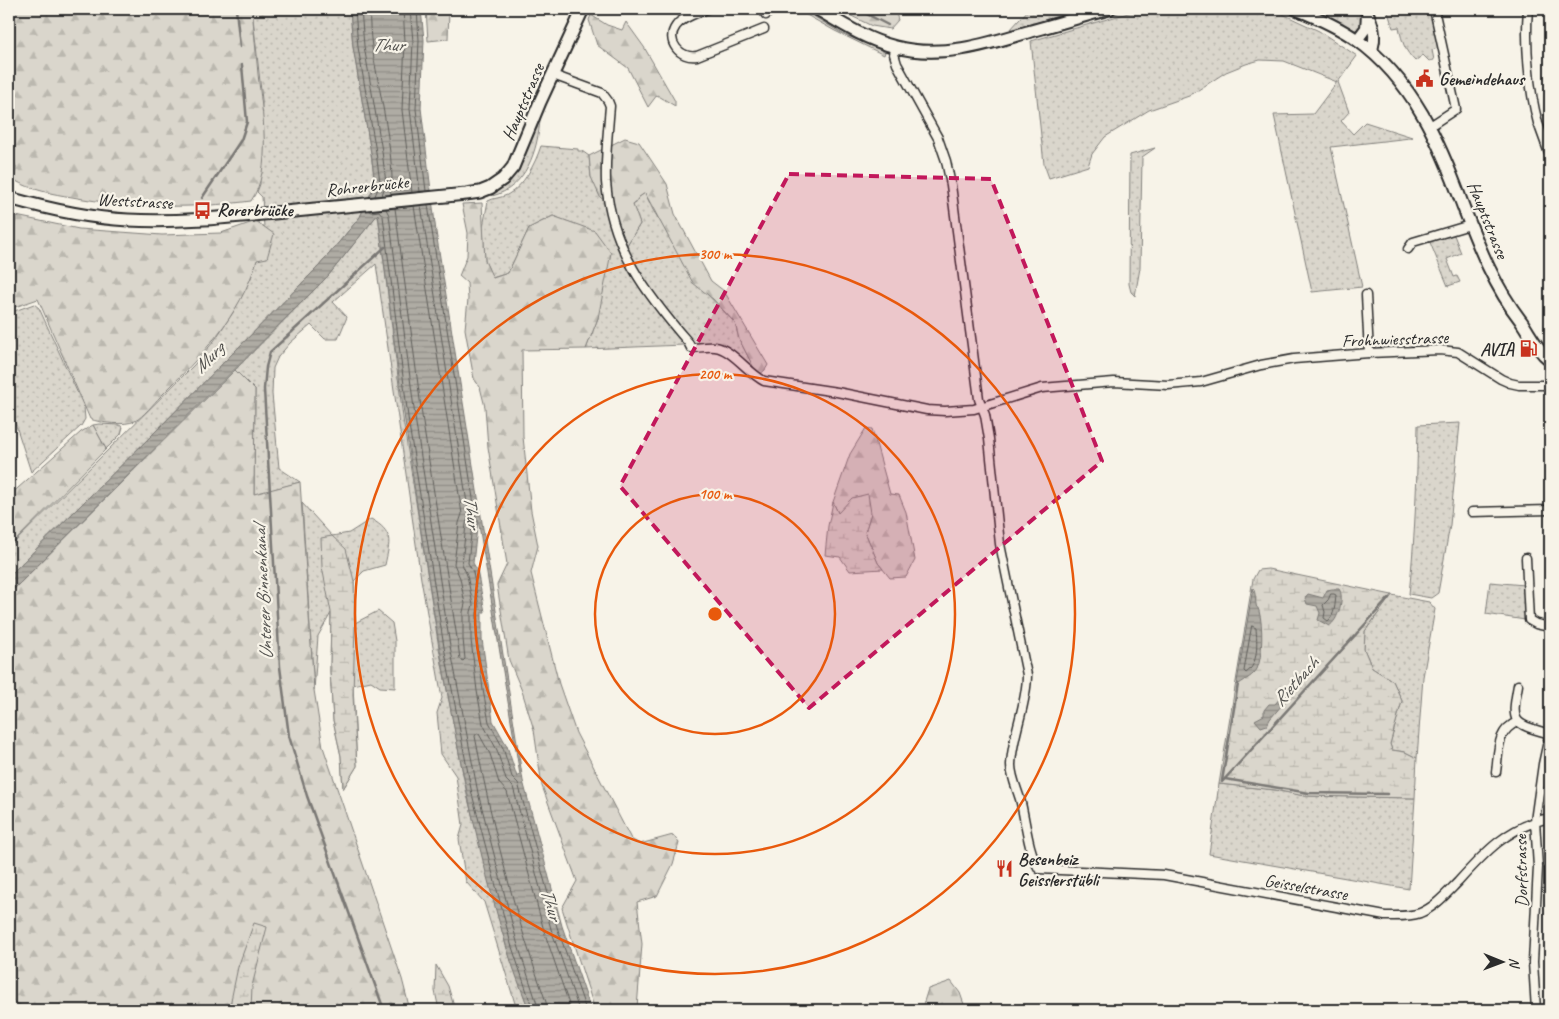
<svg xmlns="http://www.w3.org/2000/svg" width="1559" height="1019" font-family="Caveat,sans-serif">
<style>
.grass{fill:url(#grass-dots);stroke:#82807c}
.forest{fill:url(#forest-firs);stroke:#82807c}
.wetland{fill:url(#wetland-marsh);stroke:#82807c}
.water{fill:url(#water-rules);stroke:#7a7874;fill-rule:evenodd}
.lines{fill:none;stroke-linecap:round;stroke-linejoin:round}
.shore{stroke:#605f5b;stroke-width:1}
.stream{stroke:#7a7874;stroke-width:2.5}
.minor-casing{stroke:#2b2b2b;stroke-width:11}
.tertiary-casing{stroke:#2b2b2b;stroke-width:14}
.secondary-casing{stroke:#2b2b2b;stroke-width:15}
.minor{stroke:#f7f3e8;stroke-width:8}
.tertiary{stroke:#f7f3e8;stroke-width:10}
.secondary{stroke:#f7f3e8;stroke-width:11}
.marked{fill:#c2185b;fill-opacity:0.2;stroke:#c2185b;stroke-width:4;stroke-dasharray:10 6;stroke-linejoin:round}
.ring{fill:none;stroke:#e8590c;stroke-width:2.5}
.labels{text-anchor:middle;stroke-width:4.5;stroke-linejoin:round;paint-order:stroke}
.poi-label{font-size:18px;font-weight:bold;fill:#2b2b2b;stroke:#f7f3e8;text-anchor:start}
.street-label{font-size:18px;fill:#2b2b2b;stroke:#f7f3e8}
.water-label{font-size:19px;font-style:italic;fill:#53524f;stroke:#f7f3e8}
.centre{fill:#e8590c;stroke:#f7f3e8;stroke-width:2.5}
.ring-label{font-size:15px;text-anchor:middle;font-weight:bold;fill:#e8590c;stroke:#f7f3e8;stroke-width:4.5;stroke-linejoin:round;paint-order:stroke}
</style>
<defs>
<pattern id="grass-dots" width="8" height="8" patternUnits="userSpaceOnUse" patternTransform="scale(1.25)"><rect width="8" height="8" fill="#dad6cc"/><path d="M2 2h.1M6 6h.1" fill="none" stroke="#bbb8af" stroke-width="1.8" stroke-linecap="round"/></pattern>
<pattern id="forest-firs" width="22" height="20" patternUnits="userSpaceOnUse" patternTransform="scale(1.25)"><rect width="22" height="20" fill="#dad6cc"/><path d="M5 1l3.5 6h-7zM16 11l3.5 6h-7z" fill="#bbb8af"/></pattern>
<pattern id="wetland-marsh" width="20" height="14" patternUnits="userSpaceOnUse" patternTransform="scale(1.25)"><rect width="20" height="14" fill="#dad6cc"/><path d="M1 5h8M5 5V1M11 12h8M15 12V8" fill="none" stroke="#bbb8af"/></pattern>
<pattern id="water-rules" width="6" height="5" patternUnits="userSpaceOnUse" patternTransform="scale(1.25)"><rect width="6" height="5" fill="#afaca4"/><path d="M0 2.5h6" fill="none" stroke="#8f8c86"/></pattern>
</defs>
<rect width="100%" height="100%" fill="#f7f3e8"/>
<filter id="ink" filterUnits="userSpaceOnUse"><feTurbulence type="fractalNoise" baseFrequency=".02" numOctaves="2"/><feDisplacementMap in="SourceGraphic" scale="10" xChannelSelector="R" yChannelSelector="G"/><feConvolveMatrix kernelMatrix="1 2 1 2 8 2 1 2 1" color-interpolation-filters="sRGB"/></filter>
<g filter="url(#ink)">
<g class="grass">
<path d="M252,9H350L353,47L371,153L375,184L360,217L319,266L152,435L9,576V548L194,365L214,341L232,314L251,278L257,260L273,235L264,227L262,197L257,192L260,184L262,100Z"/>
<path d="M796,9H802L843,34L885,52L884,55L835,31Z"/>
<path d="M1029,9H1085L1010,30Z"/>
<path d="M1125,9H1132C1097,18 1063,29 1028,39C988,50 942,66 900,54L1005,44Z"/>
<path d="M1142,9H1272L1319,31L1357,56L1338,82L1349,112L1341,121L1353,134L1365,122L1412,137L1410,138L1331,147L1362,287L1312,292L1274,115L1313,114L1337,82L1284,61L1260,60L1246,64L1226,72L1189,96L1149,110L1105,137L1092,154L1088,166L1049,178L1044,164L1031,41Z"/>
<path d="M1315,9H1357C1359,15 1364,19 1360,28L1353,31Z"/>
<path d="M1387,9H1430L1438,48L1432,50L1434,60L1429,61L1423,55L1415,61C1405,51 1402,42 1399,27L1393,28Z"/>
<path d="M1550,113V144L1541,116Z"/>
<path d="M538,118L540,119C538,150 526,188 492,196L490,193L517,171Z"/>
<path d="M541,146L578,149V151H582L589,156L591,177L607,203L617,238L684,342L683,345L586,349L598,318L595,232L553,216L529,228L508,273L492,278L485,261L483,227L488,201C493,198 501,198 507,195C524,186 535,164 541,146Z"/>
<path d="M1155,148L1142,157L1140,268L1135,296L1131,292L1129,284L1130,155Z"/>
<path d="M645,193L653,210L704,291L735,323L739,339L758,376L730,352L693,344L661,308L625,248L640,224L633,206L639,197Z"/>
<path d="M378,214L404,426L439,648L467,795L506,946L529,1010H517L484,902L466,882L459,839L463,825L456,776L441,754L437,713L442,698L421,579L376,264L333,302L347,317L338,339H325L311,325L290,343L278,357L273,368L272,394L279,468L300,482L254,495L255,390L235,370L328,276Z"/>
<path d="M1454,235L1461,253L1447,259L1454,277L1457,276L1460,282L1448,286L1429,240Z"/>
<path d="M34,304L39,308L84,407L85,419L81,426L31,472L9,404V313Z"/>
<path d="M1460,423L1450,525L1438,593L1431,598L1409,594C1415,538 1417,482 1418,425Z"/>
<path d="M99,424L119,425L123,427L121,434L106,449L93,425Z"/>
<path d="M302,503L332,536L349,533L371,519C394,532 390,541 385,565L364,571L354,581L355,623L378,611L392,623L395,641V688L380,687L371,681L353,685L357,766L343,789L341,756L333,720L330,671L331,613L318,636L314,690Z"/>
<path d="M1490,582L1524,585L1525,620L1486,614Z"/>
<path d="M1392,595L1429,602L1435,609L1423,677L1417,758L1405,752L1392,750L1390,744L1402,701L1393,681L1372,668L1364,649L1365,631Z"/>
<path d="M1219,784L1275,790L1305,796L1415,798L1409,889L1209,854Z"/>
</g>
<g class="forest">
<path d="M9,9H252C254,30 256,52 258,74C262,111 273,169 251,201C192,209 131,208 72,197C53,194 31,190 14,180L16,168L9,146Z"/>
<path d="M426,9H449L448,39L428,41Z"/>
<path d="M837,9L895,10L898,20L890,29L872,26Z"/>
<path d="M591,15L607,25L622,30L626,22L644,47L675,101V106L657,95L648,107L628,68L597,45L589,20Z"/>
<path d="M625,138L639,142L667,184L675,214L711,281L724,291L768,365L765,370L758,376L739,339L735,323L713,299L693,283L645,193L639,197L633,205L640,224L625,248L614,208L600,197L591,177L589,156Z"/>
<path d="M482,203L485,261L493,278L508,273L529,228L553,216L595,231L611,253L598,318L586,349L522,350L523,437L531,511L538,546L531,573L559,684L576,733L631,839L640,844L673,835L679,843L673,864L657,896L637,902L642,944L637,1008L640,1010H595L562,908L577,881L542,786L534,730L522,691L509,660L497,585L507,564L488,447L485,407L480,387L474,379L465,329L468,299L467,283L459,276L467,256L468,233L462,204Z"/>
<path d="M16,216L79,229L162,235L221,233L256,221L274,234L267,258L257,260C240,317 201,356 160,397C154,403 143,417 135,421C125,426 100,423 90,419L38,299L9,309V256Z"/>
<path d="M235,370L255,390L254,494L300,482L314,690L323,747L402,979L410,1010H29L9,999V594Z"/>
<path d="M93,425L106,449L9,547V496L81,432Z"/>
<path d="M866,428L872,429L890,494L899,495L906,512L915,560L906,577L890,578L878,563L865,532L871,513H838L833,502L850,454Z"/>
<path d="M951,981L960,993L966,1010H924L922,1008L928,989Z"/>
</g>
<g class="wetland">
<path d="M868,494L871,513L865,532L878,563L883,569L850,571L840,557L825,555L828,526L833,502L838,513L852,498Z"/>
<path d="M332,536L346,549L354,581L355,623L353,695L357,766L343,789L341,756L333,720L330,671L331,612L322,567L321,538Z"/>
<path d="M1268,569L1392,595L1365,631L1364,649L1372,668L1393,681L1402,701L1390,744L1392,750L1405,752L1417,758L1415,798L1304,796L1275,790L1219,784L1253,579L1258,570Z"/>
<path d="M254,923L267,927L252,986L251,1010H229L238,967Z"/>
<path d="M436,965L448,986L455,1010H439L435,991Z"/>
</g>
<g class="water">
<path d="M350,9H421L424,40L421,108L436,232L523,781L562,926L591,1010H529C521,988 512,967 506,945C469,822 447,696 427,570C408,451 393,333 378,214L328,276L9,594V576L152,435L319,266L360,217L375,184L371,153L353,47ZM478,519L520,775L517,777L507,746L493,721L482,639V612H485L477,570L473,563Z"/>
<path d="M1253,588C1256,594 1255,598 1256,604C1257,611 1257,604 1259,611C1263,625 1263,656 1257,669C1253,676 1246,679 1239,684L1237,682Z"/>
<path d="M1332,589H1339C1345,597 1338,621 1329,626L1318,620L1320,613L1317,606L1307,604L1305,598L1308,594L1323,598L1327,590Z"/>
<path d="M1286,695L1288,698L1270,719L1267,725L1261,727L1255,720L1264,715V710L1269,704H1275L1282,696Z"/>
</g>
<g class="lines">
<g class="shore">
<path d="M355,9L358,47L376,152L380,183L375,196"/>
<path d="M361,9L364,46L382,151L386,183L382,195"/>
<path d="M369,9C370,21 370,34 372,47C376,75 399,174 390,195"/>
<path d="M403,9L405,41L402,110L412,193"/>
<path d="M410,9L413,41L410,109L420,192"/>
<path d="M417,9L419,40L416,109L426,191"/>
<path d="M421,205L469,516L466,524L462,564L467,575L473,605L471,612V640L477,691L483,724L497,750L506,780L513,787L551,929L579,1010"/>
<path d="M428,205L476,518L472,525L468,563L473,572L479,607L477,613V639L483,690L489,722L503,748L512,777L518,783L557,927L586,1010"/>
<path d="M395,208L423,423L458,644L460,659L463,661L465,659L463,639V612L465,604L460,578L454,564L459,523L462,514L414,206"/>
<path d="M386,209L389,215L416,424L450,646L478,793L517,942L539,1010"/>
<path d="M369,211L371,212L379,211L383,216L409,425L444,647L472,794L511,944L533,1010"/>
<path d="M1331,594H1334L1336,595C1335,604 1335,615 1328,621L1324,618L1325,612L1323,605L1328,600Z"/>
<path d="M1252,626L1256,628C1257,642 1259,664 1246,673L1244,671L1245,665Z"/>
<path d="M547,1010L546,1002C515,915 492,827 475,736L477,733L479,734L490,754L499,783L507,792L544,931L571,1010"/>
</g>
<g class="stream">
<path d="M236,9L240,47"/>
<path d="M857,9L888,25"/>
<path d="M202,198L241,140L247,122L242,65"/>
<path d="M1225,779L1309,793L1387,794"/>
<path d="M1222,781L1238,684"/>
<path d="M1222,782L1389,598"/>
<path d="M384,1010L307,796L289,736L280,667L264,389L266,367L270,352L385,247"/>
</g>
<defs>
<g id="minor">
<path d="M707,9C698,13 682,17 676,26C665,41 680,59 697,56L764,29"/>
<path d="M762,9L766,15"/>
<path d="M1528,9C1525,43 1529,90 1538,123C1542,134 1546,145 1550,156"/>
<path d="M896,47L894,54L897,64L938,138L946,161L951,185L979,399L985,415L989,439L1000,544L1027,675C1027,705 1012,735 1011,765C1011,776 1017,789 1020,799C1026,822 1027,848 1039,869L1164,875L1385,916C1397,916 1409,917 1420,913C1435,907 1446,894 1458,882C1485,852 1509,826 1550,818"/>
<path d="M553,75L602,93L608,101L610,106C608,131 605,157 606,182C611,248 647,295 688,342L691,348C698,348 707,346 715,347C732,349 748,373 764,381L837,392L927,410L945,411L974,409L1042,388L1114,382L1168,385L1201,382L1261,365L1294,359L1369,353L1440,350L1458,352L1501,379L1510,383L1519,385H1550"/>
<path d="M1430,126L1456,109L1434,9"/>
<path d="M1408,249L1413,242L1470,225"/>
<path d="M1366,295L1369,353"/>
<path d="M1472,512L1550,510"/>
<path d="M1526,558L1529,620L1536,624L1550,627"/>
<path d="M1518,685C1511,724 1512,723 1550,734"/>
<path d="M1496,772C1499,752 1496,731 1517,722"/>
<path d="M1536,1010L1533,962L1538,867L1535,821L1543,764L1550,732"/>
</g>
<g id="tertiary">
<path d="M1366,9C1372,22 1378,37 1371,51"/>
<path d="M1357,40L1366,28L1367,15"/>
</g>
<g id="secondary">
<path d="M817,9C842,24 867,40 896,47C941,59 988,44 1031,31C1057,24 1083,16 1109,9"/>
<path d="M1296,9C1316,17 1339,27 1357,40C1413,80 1440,143 1463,206C1479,247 1494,286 1521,321C1530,334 1537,350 1550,360"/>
<path d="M9,198C48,209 88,218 128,220C184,223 240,216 295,211C352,205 409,200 466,194L480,192L490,188L503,179L513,167L540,102L583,9"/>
</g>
</defs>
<use href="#minor" class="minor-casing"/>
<use href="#tertiary" class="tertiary-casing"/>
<use href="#secondary" class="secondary-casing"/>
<use href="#minor" class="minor"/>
<use href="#tertiary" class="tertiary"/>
<use href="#secondary" class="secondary"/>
</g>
</g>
<path class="marked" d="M789,174L991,179L1102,461L809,708L620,486Z"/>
<g class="ring">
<circle cx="715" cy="614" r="120"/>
<circle cx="715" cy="614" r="240"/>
<circle cx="715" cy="614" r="360"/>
</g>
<defs>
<symbol id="civic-bare" viewBox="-9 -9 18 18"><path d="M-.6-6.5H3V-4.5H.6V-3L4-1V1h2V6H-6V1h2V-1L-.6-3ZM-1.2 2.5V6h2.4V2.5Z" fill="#c8321e" stroke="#f7f3e8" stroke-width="2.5" paint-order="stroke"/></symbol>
<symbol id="bus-bare" viewBox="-9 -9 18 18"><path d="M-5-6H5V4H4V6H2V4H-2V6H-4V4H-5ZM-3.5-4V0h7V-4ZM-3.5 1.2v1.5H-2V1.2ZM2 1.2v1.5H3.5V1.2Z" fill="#c8321e" stroke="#f7f3e8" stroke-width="2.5" paint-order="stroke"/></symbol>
<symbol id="fuel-bare" viewBox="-9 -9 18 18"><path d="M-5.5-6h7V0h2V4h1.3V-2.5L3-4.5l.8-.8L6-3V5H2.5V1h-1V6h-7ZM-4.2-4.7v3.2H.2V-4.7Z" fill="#c8321e" stroke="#f7f3e8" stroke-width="2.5" paint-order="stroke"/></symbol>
<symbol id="restaurant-bare" viewBox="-9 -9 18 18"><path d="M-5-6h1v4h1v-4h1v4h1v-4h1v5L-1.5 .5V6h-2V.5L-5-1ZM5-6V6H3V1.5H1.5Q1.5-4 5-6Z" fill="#c8321e" stroke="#f7f3e8" stroke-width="2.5" paint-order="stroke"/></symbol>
</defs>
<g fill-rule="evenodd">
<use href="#civic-bare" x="1412" y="66" width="25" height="25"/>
<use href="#bus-bare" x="190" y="198" width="25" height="25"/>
<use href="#fuel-bare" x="1516" y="336" width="25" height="25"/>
<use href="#restaurant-bare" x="992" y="856" width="25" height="25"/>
</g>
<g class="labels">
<g class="poi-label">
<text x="1439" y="85">Gemeindehaus</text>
<text x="217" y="216">Rorerbrücke</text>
<text x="1514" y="355" text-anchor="end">AVIA</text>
<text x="1018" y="865">Besenbeiz<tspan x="1018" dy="21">Geisslerstübli</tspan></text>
</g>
<g class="street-label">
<text transform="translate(523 102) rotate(-67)" y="6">Hauptstrasse</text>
<text transform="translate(367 186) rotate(-6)" y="6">Rohrerbrücke</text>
<text transform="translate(135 201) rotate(3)" y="6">Weststrasse</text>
<text transform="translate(1488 220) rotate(68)" y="6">Hauptstrasse</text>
<text transform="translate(1395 339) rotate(-2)" y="6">Frohnwiesstrasse</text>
<text transform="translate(1521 871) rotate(-91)" y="6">Dorfstrasse</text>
<text transform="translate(1306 887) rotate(10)" y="6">Geisselstrasse</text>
</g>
<g class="water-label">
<text x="388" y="51">Thur</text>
<text transform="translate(208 357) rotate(-45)" y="7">Murg</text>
<text transform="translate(473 512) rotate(82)" y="7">Thur</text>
<text transform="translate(262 593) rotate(-93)" y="7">Unterer Binnenkanal</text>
<text transform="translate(1295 681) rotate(-48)" y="7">Rietbach</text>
<text transform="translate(552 904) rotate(73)" y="7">Thur</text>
</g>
</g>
<circle cx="715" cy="614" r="8" class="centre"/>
<g class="ring-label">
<text x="715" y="259">300 m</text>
<text x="715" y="379">200 m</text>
<text x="715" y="499">100 m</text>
</g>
<rect width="1559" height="1019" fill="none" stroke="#f7f3e8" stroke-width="30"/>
<rect x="15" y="15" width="1529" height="989" fill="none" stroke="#2b2b2b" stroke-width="2" filter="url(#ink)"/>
<g transform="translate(1502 962) rotate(91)" stroke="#f7f3e8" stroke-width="4" paint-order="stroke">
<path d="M0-4L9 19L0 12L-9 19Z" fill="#2b2b2b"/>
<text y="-8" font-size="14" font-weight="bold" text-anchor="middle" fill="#2b2b2b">N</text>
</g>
</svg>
